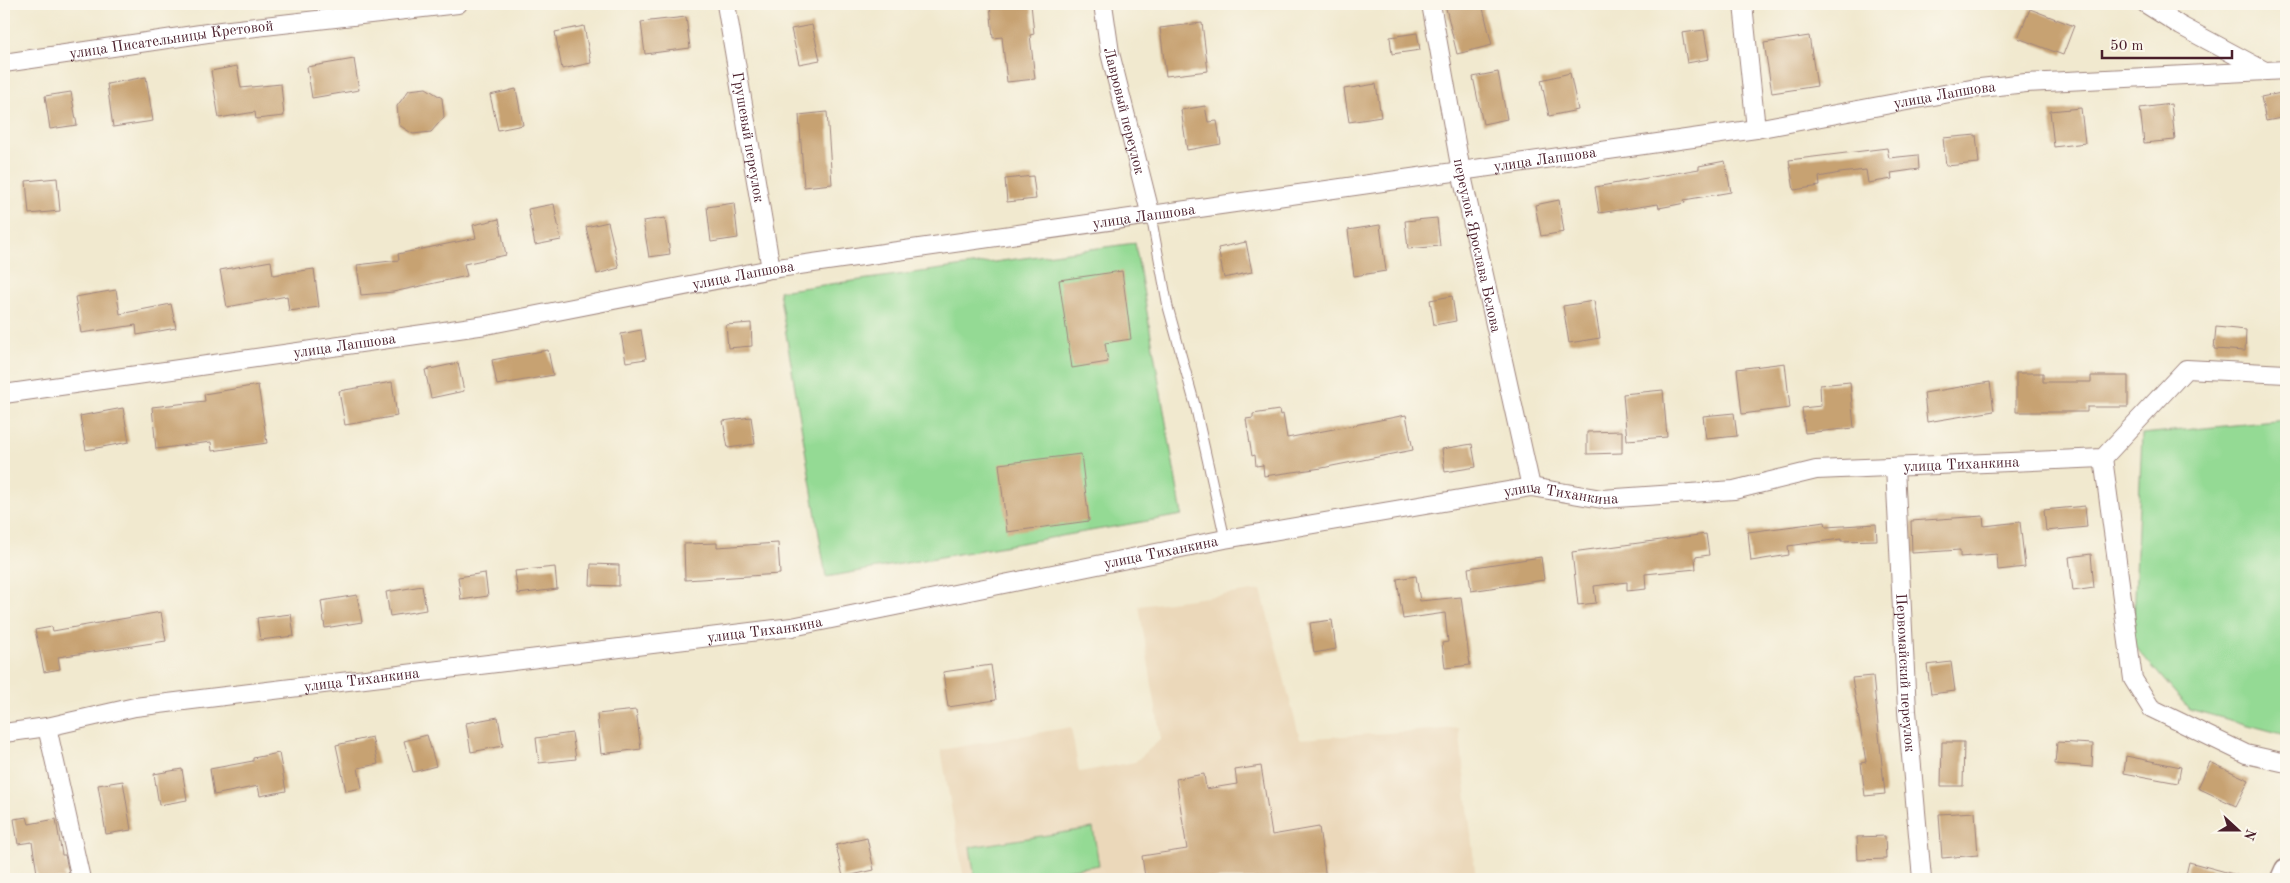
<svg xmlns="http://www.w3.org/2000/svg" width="2290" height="883" font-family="'Old Standard TT',serif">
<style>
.built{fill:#ebd8ba}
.green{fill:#94da94;stroke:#6f7c60}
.building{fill:#c7a272}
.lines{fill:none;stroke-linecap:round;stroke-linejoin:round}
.service-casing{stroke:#9e847d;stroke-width:11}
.minor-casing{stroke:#9e847d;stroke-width:20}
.tertiary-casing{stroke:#9e847d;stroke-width:25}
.service{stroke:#fff;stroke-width:9}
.minor{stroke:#fff;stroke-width:18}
.tertiary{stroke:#fff;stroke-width:22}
.labels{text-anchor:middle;stroke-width:4.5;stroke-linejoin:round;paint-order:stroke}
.street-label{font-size:15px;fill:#4a1f2b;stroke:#fbf7ec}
</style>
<rect width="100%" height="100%" fill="#fbf7ec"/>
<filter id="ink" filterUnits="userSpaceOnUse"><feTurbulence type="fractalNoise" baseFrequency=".02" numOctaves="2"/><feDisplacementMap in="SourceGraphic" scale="10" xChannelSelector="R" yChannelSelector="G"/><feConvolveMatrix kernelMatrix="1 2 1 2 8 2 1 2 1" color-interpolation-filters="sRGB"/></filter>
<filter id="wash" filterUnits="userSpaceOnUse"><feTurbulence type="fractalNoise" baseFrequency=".0096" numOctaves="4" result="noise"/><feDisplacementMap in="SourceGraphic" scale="20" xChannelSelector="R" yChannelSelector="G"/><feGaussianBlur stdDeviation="1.12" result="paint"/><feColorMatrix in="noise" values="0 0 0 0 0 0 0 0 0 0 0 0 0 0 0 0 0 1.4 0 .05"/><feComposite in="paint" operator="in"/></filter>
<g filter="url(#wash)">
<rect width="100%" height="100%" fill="#f1e9cf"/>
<path class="built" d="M1261,590L1300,739L1459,728L1476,879H964L941,750L1071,727L1079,772L1135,762L1161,739L1139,606Z"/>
<g class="green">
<path d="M1135,243L1182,515L826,577L779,291Z"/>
<path d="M2286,420V735L2189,709L2133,644L2142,434Z"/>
<path d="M1093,828L1099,865L1009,879H975L970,847Z"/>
</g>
<g id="blocks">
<g class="building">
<path d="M990,4H1031L1034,34L1030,35L1035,79L1007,82L1002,37L993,38Z"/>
<path d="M1445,4H1482L1492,45L1457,54Z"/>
<path d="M2030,9L2074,26L2063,55L2018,38Z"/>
<path d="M686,17L690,48L645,54L641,22Z"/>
<path d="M1202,23L1208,71L1166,76L1160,28Z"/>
<path d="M812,25L820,60L799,64L791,29Z"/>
<path d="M584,26L591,63L562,69L555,32Z"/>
<path d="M1704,30L1709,59L1687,63L1682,33Z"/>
<path d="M1417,33L1420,50L1392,54L1390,37Z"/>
<path d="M1809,36L1817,86L1772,93L1764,43Z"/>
<path d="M354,59L359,90L312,98L307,67Z"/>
<path d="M237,66L241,88L281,84L284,116L256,119L255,112L219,118L211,71Z"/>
<path d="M1498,72L1507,119L1483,124L1473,77Z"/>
<path d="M1570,73L1578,110L1549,116L1541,80Z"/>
<path d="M146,77L153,121L113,127L107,84Z"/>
<path d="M1376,84L1381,117L1349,122L1344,89Z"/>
<path d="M426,88L442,98L444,117L431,132L413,134L399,125L397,106L409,90Z"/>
<path d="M516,89L523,125L498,130L490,95Z"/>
<path d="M71,92L77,125L50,129L45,96Z"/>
<path d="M2286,92V117L2266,121L2261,97Z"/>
<path d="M2171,104L2175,140L2144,143L2140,108Z"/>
<path d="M1205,106L1208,122L1217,121L1221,144L1187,150L1181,110Z"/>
<path d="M2081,108L2085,143L2054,147L2050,111Z"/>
<path d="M827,112L832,184L804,187L799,115Z"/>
<path d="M1976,135L1979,163L1946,166L1943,138Z"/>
<path d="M1887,148L1889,158L1918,155L1919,169L1891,173L1892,179L1868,183L1866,170L1840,173L1819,177L1820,186L1794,190L1789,160Z"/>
<path d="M1725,161L1731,192L1684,200L1685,203L1659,208L1658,204L1599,213L1595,187L1699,169V166Z"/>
<path d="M1033,176L1036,199L1007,202L1005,179Z"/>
<path d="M57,178L60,211L29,214L26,181Z"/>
<path d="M1559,200L1564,232L1541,236L1535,205Z"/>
<path d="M734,203L738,238L711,242L707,207Z"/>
<path d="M554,204L561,240L535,245L528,209Z"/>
<path d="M665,218L670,254L649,257L643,221Z"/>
<path d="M1437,218L1440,246L1408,249L1405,221Z"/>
<path d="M499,219L506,255L464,264L467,276L393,292L361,295L357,265L399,260L398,254L476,238L473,225Z"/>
<path d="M608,222L619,268L597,274L586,227Z"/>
<path d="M1380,225L1386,271L1354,276L1348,230Z"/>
<path d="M1246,242L1252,272L1224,278L1218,248Z"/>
<path d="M271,261L273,275L314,269L319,307L289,311L287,296L227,307L220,270Z"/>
<path d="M1122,271L1131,339L1105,343L1108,362L1072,368L1059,280Z"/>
<path d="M116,290L120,314L171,304L176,328L137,335L136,325L81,333L75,297Z"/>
<path d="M1452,296L1456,321L1434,325L1430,300Z"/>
<path d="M1594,301L1600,338L1569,343L1563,306Z"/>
<path d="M751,323L752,346L728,348L726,325Z"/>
<path d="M2216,327L2246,330L2245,351L2214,349Z"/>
<path d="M641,330L646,359L626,362L621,334Z"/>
<path d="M548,350L553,375L497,385L492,360Z"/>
<path d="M458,363L464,391L431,398L425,370Z"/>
<path d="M1785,363L1790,408L1742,414L1737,369Z"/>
<path d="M2016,373H2043V382H2091V376H2128V407H2087V412H2016Z"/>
<path d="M392,382L397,416L345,425L339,391Z"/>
<path d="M1850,382L1854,428L1805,433L1802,408L1821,406L1820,385Z"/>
<path d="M1990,382L1994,411L1927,422L1924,393Z"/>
<path d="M258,385L267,443L212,451L211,442L156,449L152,407L205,401L204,394Z"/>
<path d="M1663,390L1667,437L1627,440L1623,394Z"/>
<path d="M123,408L129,442L86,450L80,416Z"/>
<path d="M1279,410L1280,415L1283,414L1287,438L1406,415L1413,450L1322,468L1264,476L1263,465L1256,466L1255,455L1252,456L1246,419L1253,418V414Z"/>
<path d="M1734,413L1737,436L1706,439L1703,416Z"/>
<path d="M751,417L755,444L728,448L723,421Z"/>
<path d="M1622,431V453L1587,454V432Z"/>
<path d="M1472,444L1476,467L1445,472L1442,449Z"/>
<path d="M1081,454L1089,521L1007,532L999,464Z"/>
<path d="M2085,506L2087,527L2046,531L2044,510Z"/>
<path d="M1983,516L1984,526L2020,522L2025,567L1998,570L1997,554L1960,557V550L1912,553L1911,521Z"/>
<path d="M1825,522L1826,527L1876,524L1877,540L1841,541V539L1788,546L1789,555L1751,561L1748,532Z"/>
<path d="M1706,534L1709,555L1695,557L1696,569L1645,574L1646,589L1627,591V582L1594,586L1596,603L1578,605L1572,552Z"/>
<path d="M717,543V547L778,543L780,574L685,580L684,544Z"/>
<path d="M2091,554L2094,588L2073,591L2069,557Z"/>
<path d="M1541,557L1544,580L1471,591L1468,568Z"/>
<path d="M591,564L619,565V586L590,585Z"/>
<path d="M555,567L557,589L518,594L515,571Z"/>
<path d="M485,573L488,596L461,600L458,577Z"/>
<path d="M1416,576L1420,601L1461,597L1470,665L1445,668L1442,643L1448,642L1445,613L1403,619L1397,579Z"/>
<path d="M422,586L426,610L390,616L386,592Z"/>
<path d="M357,595L362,622L325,628L321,601Z"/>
<path d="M161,612L166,641L58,657L60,669L44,672L35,630L52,627L53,631Z"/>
<path d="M291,614L294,636L260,640L257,618Z"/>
<path d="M1332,620L1336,649L1314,653L1310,623Z"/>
<path d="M1951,662L1955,691L1931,694L1927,665Z"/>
<path d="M991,665L996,700L948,707L943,672Z"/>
<path d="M1873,676L1885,794L1865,796L1861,763L1866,762L1852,678Z"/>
<path d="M636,710L641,749L601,754L597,714Z"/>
<path d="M498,717L503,746L471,752L466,723Z"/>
<path d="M572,733L576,759L539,763L536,738Z"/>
<path d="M427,735L436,766L413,772L404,741Z"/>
<path d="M372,737L378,764L358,768L362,788L346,791L336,745Z"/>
<path d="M1942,742H1964L1963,786H1941Z"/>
<path d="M2057,742L2093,744L2092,767L2055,764Z"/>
<path d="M279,753L286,791L260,796L258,786L214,795L210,769L253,761V758Z"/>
<path d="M2126,756L2181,767L2178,783L2124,773Z"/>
<path d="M2210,762L2249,780L2236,806L2198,788Z"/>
<path d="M1261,766L1272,835L1319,827L1326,879H1154L1153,876L1145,877L1142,856L1187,849L1176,779L1204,774L1206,789L1237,784L1235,770Z"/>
<path d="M182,769L187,800L159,805L154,774Z"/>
<path d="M123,781L131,830L106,834L98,785Z"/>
<path d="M1975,812L1978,855L1942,858L1939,814Z"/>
<path d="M27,817L29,824L56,819L62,855H65L69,873L64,874L65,879H38L32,842L18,844L14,819Z"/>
<path d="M1885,836L1886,859L1858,860L1857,837Z"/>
<path d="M867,838L874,870L843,877L836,845Z"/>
<path d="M2189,862L2237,875L2236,879H2185Z"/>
</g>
</g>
</g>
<g filter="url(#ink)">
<use href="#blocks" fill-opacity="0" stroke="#9e847d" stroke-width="1"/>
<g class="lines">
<defs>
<path id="service" d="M1151,216L1168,307L1195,405L1225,539"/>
<g id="minor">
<path id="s1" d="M726,4L771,269"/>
<path id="s2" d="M1103,4L1110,53L1151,216"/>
<path id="s3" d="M1431,4L1461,171L1531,487"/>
<path d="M1743,4L1756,129"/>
<path d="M2146,4L2181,26L2265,71"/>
<path id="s4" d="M4,63L221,31L458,4"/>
<path id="s5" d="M4,394L486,325L771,269L1756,129L1971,89L2026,83L2286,70"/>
<path d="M2103,458L2133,679L2151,708L2246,754L2286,763"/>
<path id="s6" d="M1895,467L1907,711L1922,879"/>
<path d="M47,727L81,879"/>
<path id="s7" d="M4,733L47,727L135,707L792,627L1225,539L1531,487L1602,499L1734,490L1816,470L2103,458L2186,369L2286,374"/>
</g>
<path id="tertiary" d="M2282,879L2286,870"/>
</defs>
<use href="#service" class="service-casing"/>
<use href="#minor" class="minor-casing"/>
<use href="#tertiary" class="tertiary-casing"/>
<use href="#service" class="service"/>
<use href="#minor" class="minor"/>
<use href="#tertiary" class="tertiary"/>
</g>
</g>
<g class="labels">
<g class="street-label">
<text dy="5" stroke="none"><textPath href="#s4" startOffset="169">улица Писательницы Кретовой</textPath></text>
<text dy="5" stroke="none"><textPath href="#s5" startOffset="1964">улица Лапшова</textPath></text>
<text dy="5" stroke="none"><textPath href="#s2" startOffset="109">Лавровый переулок</textPath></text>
<text dy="5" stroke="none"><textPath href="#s1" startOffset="135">Грушевый переулок</textPath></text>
<text dy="5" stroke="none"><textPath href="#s5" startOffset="1559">улица Лапшова</textPath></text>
<text dy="5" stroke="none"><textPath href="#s5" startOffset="1154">улица Лапшова</textPath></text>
<text dy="5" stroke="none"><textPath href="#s3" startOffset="246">переулок Ярослава Белова</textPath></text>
<text dy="5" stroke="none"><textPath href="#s5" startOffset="749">улица Лапшова</textPath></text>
<text dy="5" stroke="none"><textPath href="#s5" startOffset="344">улица Лапшова</textPath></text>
<text dy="5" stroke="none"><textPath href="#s7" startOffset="1982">улица Тиханкина</textPath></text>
<text dy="5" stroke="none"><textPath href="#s7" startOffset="1578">улица Тиханкина</textPath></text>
<text dy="5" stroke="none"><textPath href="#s7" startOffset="1172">улица Тиханкина</textPath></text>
<text dy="5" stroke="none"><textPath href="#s7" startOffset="768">улица Тиханкина</textPath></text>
<text dy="5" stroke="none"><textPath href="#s6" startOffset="206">Первомайский переулок</textPath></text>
<text dy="5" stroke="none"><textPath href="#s7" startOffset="362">улица Тиханкина</textPath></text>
</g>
</g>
<rect width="2290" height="883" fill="none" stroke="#fbf7ec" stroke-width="20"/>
<g transform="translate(2238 830) rotate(111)" stroke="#fbf7ec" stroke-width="4" paint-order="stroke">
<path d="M0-4L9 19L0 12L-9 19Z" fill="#4a1f2b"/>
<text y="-8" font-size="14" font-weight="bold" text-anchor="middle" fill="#4a1f2b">N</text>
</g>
<path d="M2102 50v8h130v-8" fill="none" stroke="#4a1f2b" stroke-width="2.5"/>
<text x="2110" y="50" font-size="15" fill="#4a1f2b" stroke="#fbf7ec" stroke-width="4" paint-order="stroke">50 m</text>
</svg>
